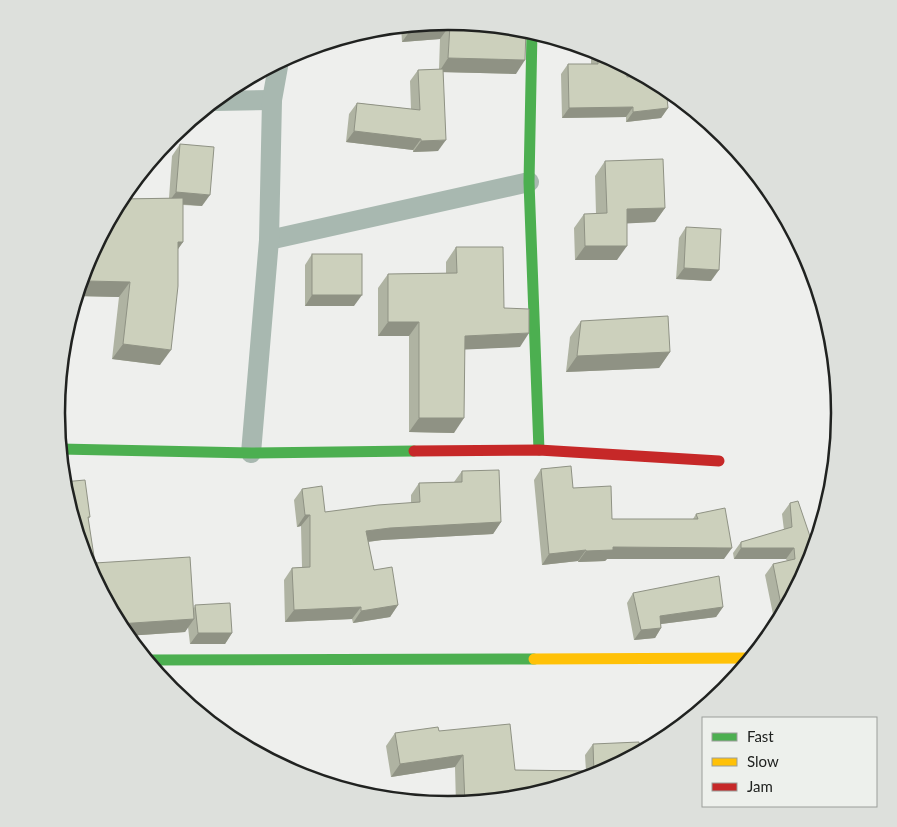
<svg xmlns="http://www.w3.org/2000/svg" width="897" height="827" font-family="Lato,sans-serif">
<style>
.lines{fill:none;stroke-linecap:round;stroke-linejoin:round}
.street{stroke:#a8b8b0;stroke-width:20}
.fast{stroke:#4caf50;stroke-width:11}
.slow{stroke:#ffc107;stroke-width:11}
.jam{stroke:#c62828;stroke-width:11}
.wall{fill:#afb3a2}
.shaded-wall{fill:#8f9284}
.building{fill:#ccd0bc;stroke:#8f9284}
.rim{fill:none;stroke:#202220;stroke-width:2.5}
</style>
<rect width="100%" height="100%" fill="#eeefed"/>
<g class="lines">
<g class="street">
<path d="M214,101L272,100"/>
<path d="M269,240L529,182"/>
<path d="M251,453L269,240L272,100L279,61"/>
</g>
<g class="fast">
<path d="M532,31L529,182L539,450"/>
<path d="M60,449L251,453L414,451"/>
<path d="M146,660L534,659"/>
</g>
<path class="slow" d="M534,659L753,658"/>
<path class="jam" d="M414,451L539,450L719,461"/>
</g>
<g class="wall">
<path d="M449,21L516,74L443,72L438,151L413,152V150L346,142L349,114L357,103L411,109L410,81L418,70L439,69L440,39L402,42L401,26Z"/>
<path d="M591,49L599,51L627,77L668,108L661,118L626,122V117L562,118L561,74L568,64H591Z"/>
<path d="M180,144L202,206L183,205V242L178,249L160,365L112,359L119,297L77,296L86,263L121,199L169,198L172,156Z"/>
<path d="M605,161L665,208L655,222L627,223L617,260H575L574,228L584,214H596L595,176Z"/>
<path d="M686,227L711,281L676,279L679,238Z"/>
<path d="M456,247L504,308L520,347L465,349L454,433L409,432V336H378V288L388,274L446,273V262Z"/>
<path d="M312,254L354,306H305V265Z"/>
<path d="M581,321L670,352L659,368L566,372L570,337Z"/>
<path d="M541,469L573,488L612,519H693L696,514L724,559H607L605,561L578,562V561L542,565L534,480Z"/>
<path d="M462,471L501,522L493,534L382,540L368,542L374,570L398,605L390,617L353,623L352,619L285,622L284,580L292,568L302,567L301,526L297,527L294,500L302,489L325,512L411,503V495L419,483L454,482Z"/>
<path d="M64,490L90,517L88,519L95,563L194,608L195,605L232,633L225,644H190L188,627L185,632L126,636L122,631Z"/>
<path d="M790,503L811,564L776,629L765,575L773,564L787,561L786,559H734L733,553L741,542L784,530L782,514Z"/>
<path d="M633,593L723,607L716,617L661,624V628L655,638L634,640L627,603Z"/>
<path d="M439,731L515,770L586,771L585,755L593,744L598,776L525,798L456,805L455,767L391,777L386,746L395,733Z"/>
</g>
<g class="shaded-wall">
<path d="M450,25L440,39L402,42L412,28Z"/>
<path d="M448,58L525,60L516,74L439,72Z"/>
<path d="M633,107L626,117L562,118L569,108Z"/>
<path d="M668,108L661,118L626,122L633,112Z"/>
<path d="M354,131L421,139L413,150L346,142Z"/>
<path d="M446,140L438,151L413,152L421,141Z"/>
<path d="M176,192L210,195L202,206L168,203Z"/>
<path d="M665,208L655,222L617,224L627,209Z"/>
<path d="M178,242H183L173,256Z"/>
<path d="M585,246H627L617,260H575Z"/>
<path d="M684,268L719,270L711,281L676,279Z"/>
<path d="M87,281L130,282L119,297L77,296Z"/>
<path d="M312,295H362L354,306H305Z"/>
<path d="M388,322H419L409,336H378Z"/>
<path d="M529,333L520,347L455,350L465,336Z"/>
<path d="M123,344L171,350L160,365L112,359Z"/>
<path d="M670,352L659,368L566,372L577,356Z"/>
<path d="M419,418H464L454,433L409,432Z"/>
<path d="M305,515H310L301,526L297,527Z"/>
<path d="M501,522L493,534L382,540L358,543L366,531L390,528Z"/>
<path d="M613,547L732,548L724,559H607L605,561L578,562L586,551Z"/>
<path d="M741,548H794L786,559H734Z"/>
<path d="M586,550L578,561L542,565L549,554Z"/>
<path d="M807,570L802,581L803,572Z"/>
<path d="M398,605L390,617L353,623L361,611Z"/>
<path d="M361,607L352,619L285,622L294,610Z"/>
<path d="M723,607L716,617L653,625L660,616Z"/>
<path d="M194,619L185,632L126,636L122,631L118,624Z"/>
<path d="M661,628L655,638L634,640L641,630Z"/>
<path d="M198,633H232L225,644H190Z"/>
<path d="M463,755L455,767L391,777L400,764Z"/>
<path d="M594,774H603L591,778Z"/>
</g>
<g class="building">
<path d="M449,21L526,29L525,60L448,58L450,25L412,28V25Z"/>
<path d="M598,51L627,66V77L644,75L666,87L668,108L633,112V107L569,108L568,64H598Z"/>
<path d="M443,69L446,140L421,141V139L354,131L357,103L420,110L418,70Z"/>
<path d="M180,144L214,147L210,195L176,192Z"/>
<path d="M663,159L665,208L627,209V246H585L584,214L607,213L605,161Z"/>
<path d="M183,198V242H178V286L171,350L123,344L130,282L87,281L88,261L96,246V245L121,199Z"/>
<path d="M686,227L721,229L719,270L684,268Z"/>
<path d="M456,247H503L504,308L529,309V333L465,336L464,418H419V322H388V274L457,273Z"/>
<rect x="312" y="254" width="50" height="41"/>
<path d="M668,316L670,352L577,356L581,321Z"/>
<path d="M571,466L573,488L611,486L612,519H698L696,514L725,508L732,548L613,547V550L586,551V550L549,554L541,469Z"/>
<path d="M499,470L501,522L390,528L366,531L374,570L392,567L398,605L361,611V607L294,610L292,568L310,567V515H305L302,489L322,486L325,512L378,505L420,502L419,483L462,482V471Z"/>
<path d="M85,480L90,517H88L95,563L190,557L194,619L118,624L86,563L64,490L63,482Z"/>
<path d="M798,501L815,551L811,564L807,570L803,572L804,577L783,615L773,564L795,559L794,548H741V542L792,527L790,503Z"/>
<path d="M719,576L723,607L660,616L661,628L641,630L633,593Z"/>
<path d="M230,603L232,633H198L195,605Z"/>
<path d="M510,724L515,770L588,771V779L525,798L465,804L463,755L400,764L395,733L438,727L439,731Z"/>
<path d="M639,742L640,754L603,774H594L593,744Z"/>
</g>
<path d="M0 0H897V827H0ZM65 413a383 383 0 1 1 766 0a383 383 0 1 1-766 0Z" fill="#dde0dc" fill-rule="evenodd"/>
<path class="rim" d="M65 413a383 383 0 1 1 766 0a383 383 0 1 1-766 0Z"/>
<rect x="702" y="717" width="175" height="90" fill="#edf0ec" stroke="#9b9e9a"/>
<rect x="712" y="733" width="25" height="8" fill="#4caf50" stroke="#9b9e9a"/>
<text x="747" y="742" font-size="15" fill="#202220">Fast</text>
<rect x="712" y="758" width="25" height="8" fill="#ffc107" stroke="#9b9e9a"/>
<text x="747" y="767" font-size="15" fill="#202220">Slow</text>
<rect x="712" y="783" width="25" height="8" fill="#c62828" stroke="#9b9e9a"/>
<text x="747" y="792" font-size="15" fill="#202220">Jam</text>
</svg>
